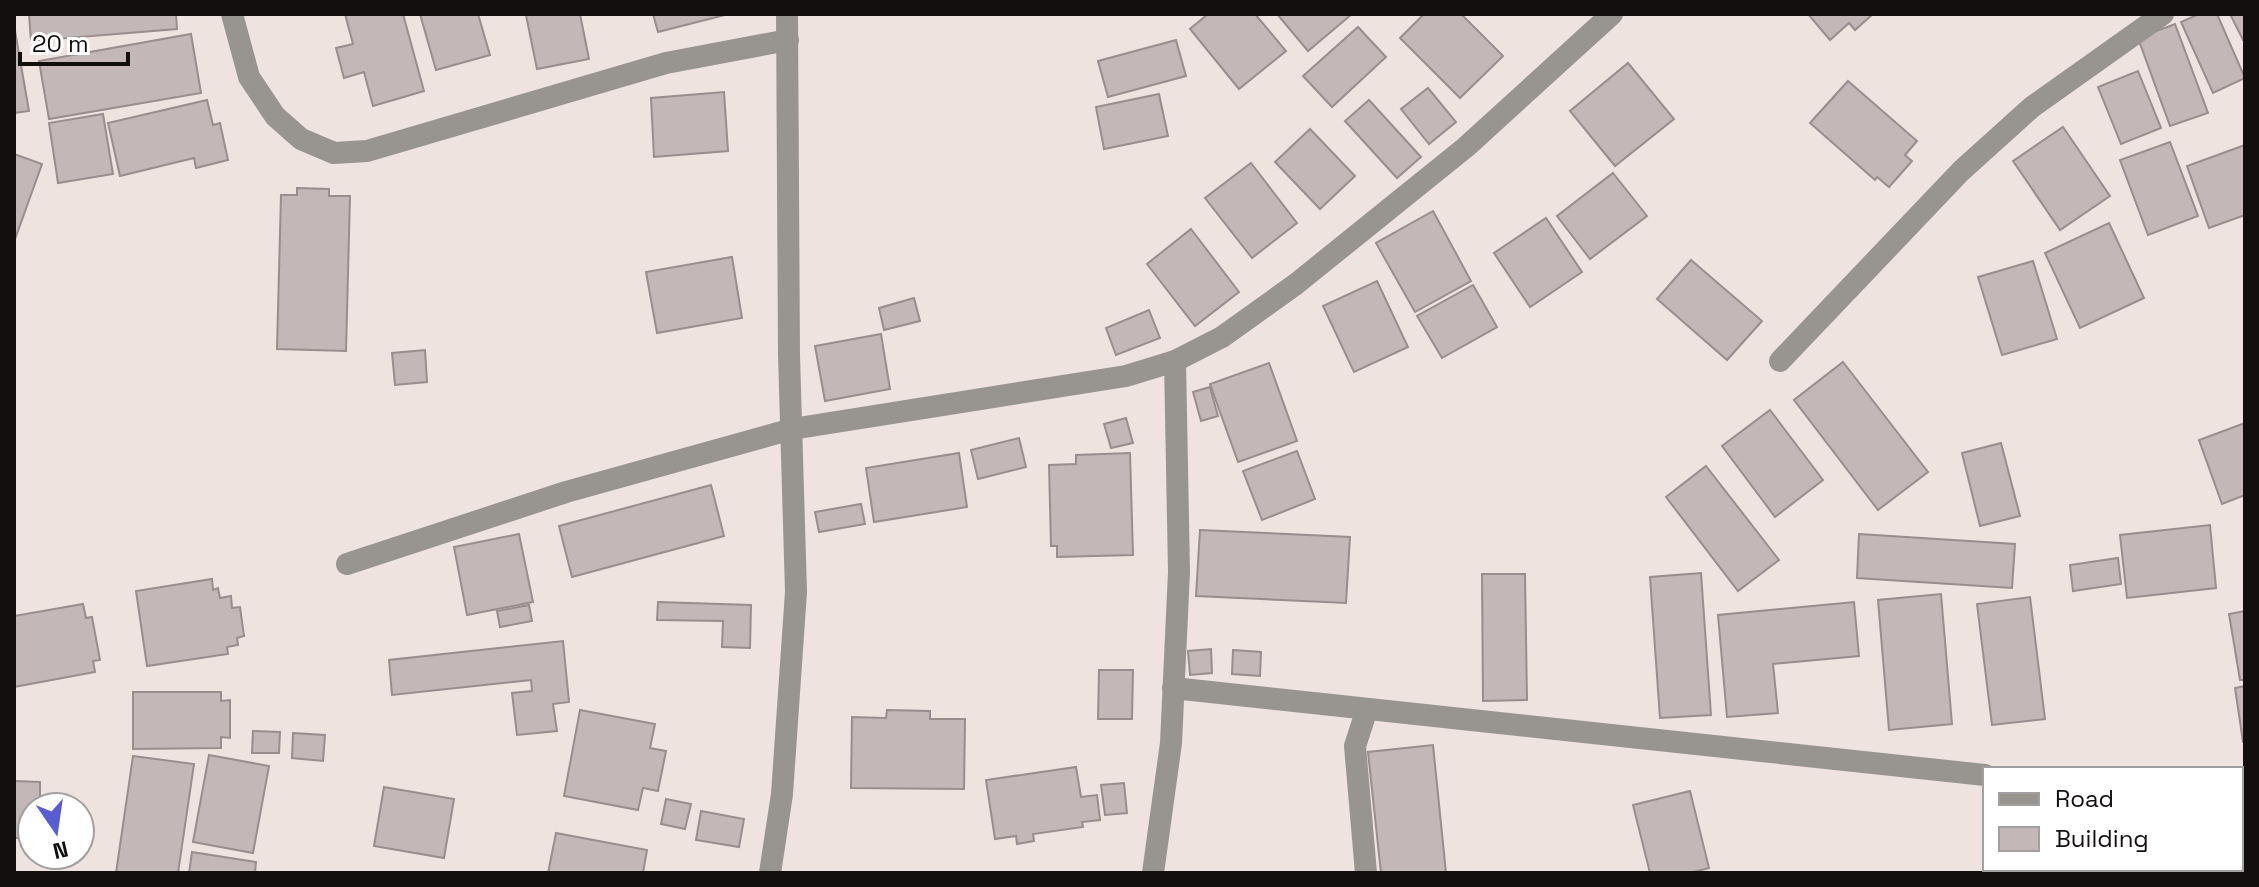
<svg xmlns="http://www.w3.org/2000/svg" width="2259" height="887" font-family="'Space Grotesk',sans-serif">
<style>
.building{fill:#c3b7b7;stroke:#998d8d;stroke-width:2}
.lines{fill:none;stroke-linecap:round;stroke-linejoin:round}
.minor{stroke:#989591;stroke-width:22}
</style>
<rect width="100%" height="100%" fill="#efe3df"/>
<g class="building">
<path d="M29,14H176L177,29L31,41Z"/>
<path d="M345,14H403L424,91L373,106L364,72L344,78L336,48L353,44Z"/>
<path d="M420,14H478L490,55L436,70Z"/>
<path d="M533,14H580L589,59L537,69L526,15Z"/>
<path d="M653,14H725V15L658,32Z"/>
<path d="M1208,14H1255L1286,51L1239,89L1190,29Z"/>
<path d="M1277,14H1352L1308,51Z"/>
<path d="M1424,14H1461L1503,56L1460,98L1400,38Z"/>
<path d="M1808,14H1873L1855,30L1849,23L1830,40Z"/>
<path d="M2199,14H2217L2245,78L2213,93L2181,22Z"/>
<path d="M2230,14H2245V39L2243,40Z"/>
<path d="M2175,24L2208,113L2170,126L2138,38Z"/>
<path d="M14,25L29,111L14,113Z"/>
<path d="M1358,27L1386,57L1332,107L1303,76Z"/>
<path d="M191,34L201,93L49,119L39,61Z"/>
<path d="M1176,40L1186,76L1108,97L1098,61Z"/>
<path d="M1628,63L1674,119L1615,166L1570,111Z"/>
<path d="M2138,71L2161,128L2121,144L2098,87Z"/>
<path d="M1848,81L1917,141L1905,155L1912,161L1889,187L1877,177L1875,180L1810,123Z"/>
<path d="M1428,88L1456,122L1429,144L1401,109Z"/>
<path d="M724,92L728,151L654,157L651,98Z"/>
<path d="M1159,94L1168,136L1104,149L1096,107Z"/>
<path d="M207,100L213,125L220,123L228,160L196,168L194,158L120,176L108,123Z"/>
<path d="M1369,100L1421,157L1397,178L1345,121Z"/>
<path d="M103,114L113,174L58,183L49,123Z"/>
<path d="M2063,127L2110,196L2060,230L2013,161Z"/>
<path d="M1310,129L1355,176L1320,209L1275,162Z"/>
<path d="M2170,142L2198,216L2148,235L2120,160Z"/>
<path d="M2245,145V215L2209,228L2187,166Z"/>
<path d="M14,154L42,164L14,242Z"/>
<path d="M1251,163L1297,223L1252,258L1205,198Z"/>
<path d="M1613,173L1647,216L1590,259L1557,216Z"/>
<path d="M297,188L329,189V196H350L346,351L277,349L281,195H297Z"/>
<path d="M1433,211L1471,281L1415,312L1376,243Z"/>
<path d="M1546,218L1582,272L1530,307L1494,253Z"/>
<path d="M2109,223L2144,298L2080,328L2045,253Z"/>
<path d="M1191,229L1239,292L1195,326L1147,264Z"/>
<path d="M732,257L742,318L657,333L646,272Z"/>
<path d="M1691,260L1762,321L1727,360L1657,299Z"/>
<path d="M2033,261L2057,339L2002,355L1978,277Z"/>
<path d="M1377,281L1408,347L1354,372L1323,306Z"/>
<path d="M1473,285L1497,327L1442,358L1417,316Z"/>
<path d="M914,298L920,321L884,330L879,308Z"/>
<path d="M1149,310L1160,338L1116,355L1106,328Z"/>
<path d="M881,334L890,389L825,401L815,346Z"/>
<path d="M425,350L427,382L395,385L392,353Z"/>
<path d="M1843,362L1928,472L1878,510L1794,400Z"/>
<path d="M1269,363L1297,441L1238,462L1210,384Z"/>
<path d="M1210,387L1218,416L1201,421L1193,392Z"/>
<path d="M1770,410L1823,480L1775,517L1722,446Z"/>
<path d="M1126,418L1133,443L1111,448L1104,424Z"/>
<path d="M2245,423V495L2222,504L2199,440Z"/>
<path d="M1019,438L1026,467L978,479L971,450Z"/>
<path d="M2001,443L2020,516L1980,526L1962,453Z"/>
<path d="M1297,451L1315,499L1262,520L1243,471Z"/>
<path d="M959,453L967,507L874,522L866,468Z"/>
<path d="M1130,453L1133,555L1057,557V546H1051L1049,465L1076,464V455Z"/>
<path d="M1706,466L1779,560L1738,591L1666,497Z"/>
<path d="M711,485L724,536L572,577L559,526Z"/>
<path d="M861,504L865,524L819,532L815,512Z"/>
<path d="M2210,525L2216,588L2127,598L2120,535Z"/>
<path d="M1200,530L1350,537L1346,603L1196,596Z"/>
<path d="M519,534L533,602L467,615L454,547Z"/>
<path d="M1859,534L2015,544L2012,588L1857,578Z"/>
<path d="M2118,558L2121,584L2073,591L2070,565Z"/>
<path d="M1701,573L1711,715L1660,718L1650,577Z"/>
<path d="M1482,574H1525L1527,700L1483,701Z"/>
<path d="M212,579L213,590L218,588L220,598L231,596L232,608L240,607L244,636L237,638L238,645L227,647L228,654L147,666L136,591Z"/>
<path d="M1941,594L1952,724L1889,730L1878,600Z"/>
<path d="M2030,597L2045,719L1992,725L1977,604Z"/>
<path d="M658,602L751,605L750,648L722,647L723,621L657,620Z"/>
<path d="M1854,602L1859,656L1773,664L1778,713L1727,717L1718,615Z"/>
<path d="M83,604L86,618L92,617L100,660L93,661L95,672L14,687V616Z"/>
<path d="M529,605L532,621L500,627L497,611Z"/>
<path d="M2245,611V680H2240L2229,614Z"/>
<path d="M563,641L569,702L553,704L557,731L517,735L512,693L532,691L531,680L392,695L389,660Z"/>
<path d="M1211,649L1212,673L1190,675L1188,651Z"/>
<path d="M1233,650L1261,652L1260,676L1232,674Z"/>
<path d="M1099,670H1133L1132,719H1098Z"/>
<path d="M2245,686V742H2243L2235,688Z"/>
<path d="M133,692H221V701L230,700V738L221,737V748L133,749Z"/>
<path d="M580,710L655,724L650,748L666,751L658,791L643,788L638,810L564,796Z"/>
<path d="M887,710L930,711V719H965L964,789L851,788L852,717L886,718Z"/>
<path d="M253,731L280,732L279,753H252Z"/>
<path d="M293,733L325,735L323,761L292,758Z"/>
<path d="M1433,745L1446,873H1381L1368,752Z"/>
<path d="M209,755L269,766L253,853L193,842Z"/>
<path d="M133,756L194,764L178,873H116Z"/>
<path d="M1076,767L1081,797L1097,795L1100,820L1082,822L1083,827L1033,834L1034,841L1017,844L1016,836L995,839L986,780Z"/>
<path d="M14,781L40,782V807H32V838H14Z"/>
<path d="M1124,783L1127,813L1105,815L1101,785Z"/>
<path d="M384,787L454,799L444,858L374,846Z"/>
<path d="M1690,791L1709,868L1690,873H1650L1633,805Z"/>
<path d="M666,799L691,804L685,829L661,824Z"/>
<path d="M701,811L744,819L739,847L696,840Z"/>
<path d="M2245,819V873H2181L2180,869H2241V820Z"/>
<path d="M556,833L647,850L643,873H548Z"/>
<path d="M192,852L256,862L255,873H189Z"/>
</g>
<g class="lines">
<g class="minor">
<path d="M232,14L249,77L275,116L301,139L334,153L367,151L666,63L788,40"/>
<path d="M1780,361L1961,171L2032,107L2163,14"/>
<path d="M347,564L566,492L792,429L1126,376L1175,361L1222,337L1296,284L1466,147L1612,14"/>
<path d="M1173,688L1985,775"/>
<path d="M2241,788H2245"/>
<path d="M770,873L782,794L796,592L789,355L787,14"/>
<path d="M1153,873L1171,743L1179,572L1175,361"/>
<path d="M1366,873L1355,746L1367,709"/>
</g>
</g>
<rect width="2259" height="887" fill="none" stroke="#130f0e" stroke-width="32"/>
<rect x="1983" y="767" width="260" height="104" fill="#ffffff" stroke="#a19f9f" stroke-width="2"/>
<rect x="1999" y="793" width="40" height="12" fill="#989591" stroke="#a19f9f" stroke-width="2"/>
<text x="2055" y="807" font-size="24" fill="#130f0e">Road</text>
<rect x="1999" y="827" width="40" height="24" fill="#c3b7b7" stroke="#a19f9f" stroke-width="2"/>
<text x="2055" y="847" font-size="24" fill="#130f0e">Building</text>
<g transform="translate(56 831) rotate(167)"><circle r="38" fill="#ffffff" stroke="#a19f9f" stroke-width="2"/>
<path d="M0-6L14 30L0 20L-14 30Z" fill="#585dd4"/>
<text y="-12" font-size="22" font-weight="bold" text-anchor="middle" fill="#130f0e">N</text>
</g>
<path d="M20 52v12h108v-12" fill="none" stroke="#130f0e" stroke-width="4"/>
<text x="32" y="52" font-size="24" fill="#130f0e" stroke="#ffffff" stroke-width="6" paint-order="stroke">20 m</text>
</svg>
